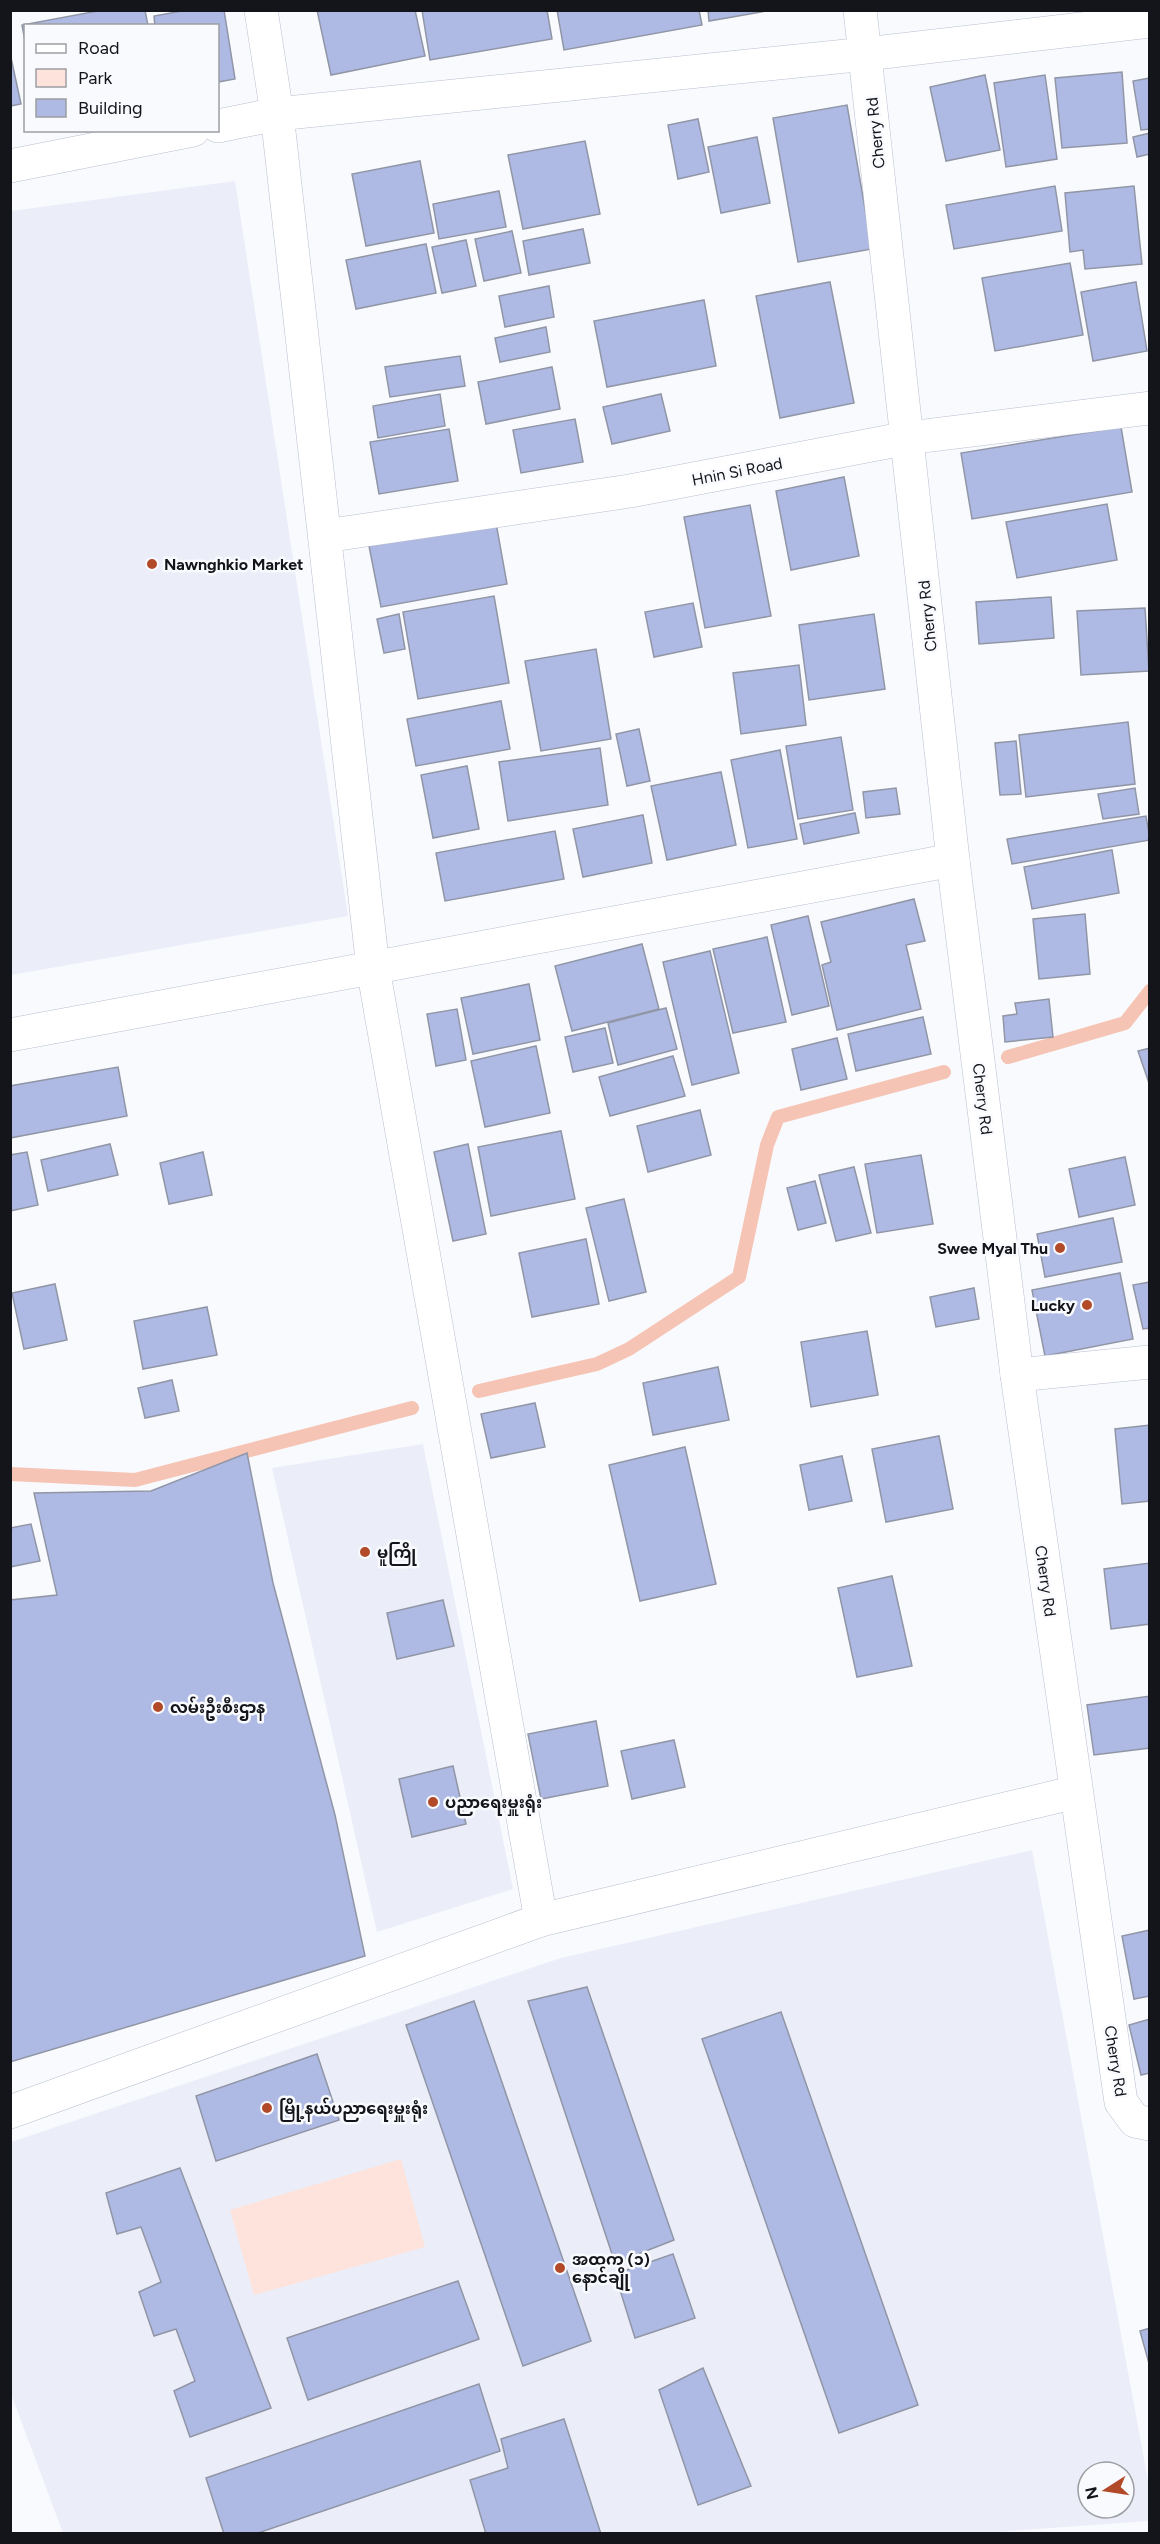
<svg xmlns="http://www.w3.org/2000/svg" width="1160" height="2544" font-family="Figtree,'Noto Sans Myanmar',sans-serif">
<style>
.built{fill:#ebeef8;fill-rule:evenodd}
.green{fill:#fde3db}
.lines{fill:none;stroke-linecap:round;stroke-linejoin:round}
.stream{stroke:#f5c4b5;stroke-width:14}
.building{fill:#aebae3;stroke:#9196a7;stroke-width:1.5}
.minor-casing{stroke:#babfd0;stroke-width:34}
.highway-casing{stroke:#babfd0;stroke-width:34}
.minor{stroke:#fff;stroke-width:33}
.highway{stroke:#fff;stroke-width:33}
.poi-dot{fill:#b24a29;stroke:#f9fafe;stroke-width:2}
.labels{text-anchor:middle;stroke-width:5;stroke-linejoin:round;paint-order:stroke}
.street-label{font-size:16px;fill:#13151b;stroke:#f9fafe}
.poi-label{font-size:16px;font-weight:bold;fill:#13151b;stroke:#f9fafe;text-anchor:start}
</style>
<rect width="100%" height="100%" fill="#f9fafe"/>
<g class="built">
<path d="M235,181L348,916L11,975V211Z"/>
<path d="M423,1444L513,1889L377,1932L272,1468Z"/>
<path d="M1032,1850L1149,2486V2521L969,2534L63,2533L11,2394V2142L561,1958ZM1088,2472H1124V2508H1088Z"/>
</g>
<path class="green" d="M401,2159L425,2247L254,2295L230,2210Z"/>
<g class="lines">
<g class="stream">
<path d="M1008,1057L1125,1023L1150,991"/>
<path d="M479,1391L597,1364L629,1349L739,1277L767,1145L778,1117L944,1072"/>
<path d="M10,1474L135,1480L412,1408"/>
</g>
</g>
<g class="building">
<path d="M103,10H145L148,26H26V47L22,25Z"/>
<path d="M187,10H224L235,79L218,82V26H155L154,16Z"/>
<path d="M317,10H415L425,56L331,75Z"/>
<path d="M422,10H547L552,39L430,60Z"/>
<path d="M557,10H699L702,25L564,50Z"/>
<path d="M708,10H772L709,21Z"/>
<path d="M10,53L21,104L10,106Z"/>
<path d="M1122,72L1127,143L1062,148L1055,78Z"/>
<path d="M985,75L1000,150L946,161L930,87Z"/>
<path d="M1045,75L1057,159L1006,167L994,83Z"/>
<path d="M1150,78V129L1141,130L1133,81Z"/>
<path d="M847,105L872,249L798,262L773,118Z"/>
<path d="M698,119L709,172L678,179L668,125Z"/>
<path d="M1150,133V154L1137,157L1133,137Z"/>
<path d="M757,137L770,203L721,213L708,147Z"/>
<path d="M585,141L600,214L523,229L508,155Z"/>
<path d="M420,161L434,233L366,246L352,174Z"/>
<path d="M1055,186L1062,231L954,249L946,205Z"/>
<path d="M1134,186L1142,264L1085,269L1083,250L1070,252L1065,193Z"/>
<path d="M499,191L506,227L439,239L433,204Z"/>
<path d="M583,229L590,263L529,275L523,241Z"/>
<path d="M512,231L521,273L484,281L475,239Z"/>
<path d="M466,240L476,286L442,293L432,247Z"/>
<path d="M426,244L436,293L356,309L346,260Z"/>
<path d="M1070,263L1083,335L995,351L982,278Z"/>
<path d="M830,282L854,403L780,418L756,296Z"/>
<path d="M1136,282L1147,351L1093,361L1081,292Z"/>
<path d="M549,286L554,317L505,327L499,296Z"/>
<path d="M704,300L716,366L607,387L594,321Z"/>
<path d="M546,327L550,352L500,362L495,338Z"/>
<path d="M460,356L465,386L390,397L385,367Z"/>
<path d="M552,367L560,409L486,424L478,382Z"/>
<path d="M440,394L445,426L378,438L373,406Z"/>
<path d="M661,394L670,431L612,444L603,407Z"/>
<path d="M575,419L583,462L521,473L513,430Z"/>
<path d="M1121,427L1132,492L972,519L961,453Z"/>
<path d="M449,429L458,481L379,494L370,442Z"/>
<path d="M844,477L859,556L791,570L776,491Z"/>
<path d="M1107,504L1117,560L1017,578L1006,522Z"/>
<path d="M750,505L771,616L705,628L684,517Z"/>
<path d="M496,523L507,584L381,607L369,546Z"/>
<path d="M494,596L509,683L418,699L403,612Z"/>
<path d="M1051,597L1054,638L979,644L976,602Z"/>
<path d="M693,603L702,647L654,657L645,612Z"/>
<path d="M1145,608L1149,671L1081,675L1077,611Z"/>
<path d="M399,614L405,649L384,653L377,619Z"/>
<path d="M874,614L885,689L809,700L799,625Z"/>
<path d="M596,649L611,739L541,751L525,661Z"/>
<path d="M799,665L806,725L741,734L733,673Z"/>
<path d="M501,701L510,749L416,766L407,719Z"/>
<path d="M1128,722L1135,784L1026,797L1019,735Z"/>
<path d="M639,729L650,781L627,786L616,734Z"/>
<path d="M841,737L853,810L798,819L786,746Z"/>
<path d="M1016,741L1021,794L1000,795L995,743Z"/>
<path d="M600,748L608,805L508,821L499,762Z"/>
<path d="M780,750L797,839L748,848L731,760Z"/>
<path d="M467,766L479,829L433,838L421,775Z"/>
<path d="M721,772L736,845L667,860L651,786Z"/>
<path d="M896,788L900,814L866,818L863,792Z"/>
<path d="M1135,788L1139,814L1103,819L1098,794Z"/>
<path d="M855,813L859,833L804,844L800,824Z"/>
<path d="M643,815L652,863L583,877L573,829Z"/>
<path d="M1146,816L1150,840L1012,864L1007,839Z"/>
<path d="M555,831L564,879L445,901L436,853Z"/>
<path d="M1112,850L1119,893L1032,909L1024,867Z"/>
<path d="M914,899L925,941L906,945L921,1009L837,1030L822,965L831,962L821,922Z"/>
<path d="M1085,914L1090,974L1039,979L1033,919Z"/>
<path d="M808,916L829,1006L792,1015L771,925Z"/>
<path d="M767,937L786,1022L733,1033L713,949Z"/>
<path d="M642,944L659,1009L572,1031L555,966Z"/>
<path d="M710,951L739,1073L692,1085L663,962Z"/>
<path d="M529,984L540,1040L473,1054L461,998Z"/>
<path d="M1049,999L1053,1037L1005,1042L1003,1016L1017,1014L1015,1003Z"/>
<path d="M666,1008L677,1049L618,1065L608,1023Z"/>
<path d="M457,1009L466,1060L436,1066L427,1014Z"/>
<path d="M923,1017L931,1054L856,1071L848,1034Z"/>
<path d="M605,1028L613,1063L573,1072L565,1037Z"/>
<path d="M837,1038L847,1079L801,1090L792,1049Z"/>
<path d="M536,1046L550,1113L485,1127L471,1061Z"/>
<path d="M1150,1048V1086L1138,1051Z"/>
<path d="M673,1056L685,1096L610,1116L599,1077Z"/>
<path d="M118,1067L127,1116L10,1138V1086Z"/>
<path d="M700,1110L711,1155L648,1172L637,1126Z"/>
<path d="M561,1131L575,1199L491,1216L478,1147Z"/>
<path d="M110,1144L118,1175L48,1191L41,1160Z"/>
<path d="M468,1144L486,1234L453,1241L434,1152Z"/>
<path d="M27,1152L38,1205L10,1211V1155Z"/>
<path d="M203,1152L212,1195L169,1204L160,1163Z"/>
<path d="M921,1155L933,1224L877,1233L865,1164Z"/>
<path d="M1125,1157L1135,1205L1079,1217L1069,1169Z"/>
<path d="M854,1167L871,1233L836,1241L819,1175Z"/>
<path d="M815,1181L826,1223L798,1230L787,1188Z"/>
<path d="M624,1199L646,1292L609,1301L586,1208Z"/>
<path d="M1113,1218L1122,1262L1045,1277L1037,1234Z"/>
<path d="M586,1239L599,1304L532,1317L519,1253Z"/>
<path d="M1120,1273L1133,1339L1045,1356L1032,1290Z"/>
<path d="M1150,1282V1328L1143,1329L1133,1285Z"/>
<path d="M55,1284L67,1340L24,1349L12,1293Z"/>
<path d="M974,1288L979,1319L936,1327L930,1297Z"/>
<path d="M207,1307L217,1355L143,1369L134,1321Z"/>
<path d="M867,1331L878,1395L811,1407L801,1342Z"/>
<path d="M718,1367L729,1420L653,1435L643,1383Z"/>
<path d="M172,1380L179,1411L145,1418L138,1388Z"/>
<path d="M535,1403L545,1447L491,1458L481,1414Z"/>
<path d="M1150,1425V1501L1122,1504L1115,1429Z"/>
<path d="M939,1436L953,1509L886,1522L872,1449Z"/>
<path d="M685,1447L716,1584L640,1601L609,1465Z"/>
<path d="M247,1453L273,1583L335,1815L365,1956L10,2062V1600L57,1595L34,1493L151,1491Z"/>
<path d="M842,1456L852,1501L809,1510L800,1465Z"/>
<path d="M31,1524L40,1561L10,1567V1528Z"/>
<path d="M1150,1563V1624L1111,1629L1104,1569Z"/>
<path d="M892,1576L912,1666L857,1677L838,1588Z"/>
<path d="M443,1600L454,1646L397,1659L387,1613Z"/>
<path d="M1150,1696V1748L1094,1755L1087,1705Z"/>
<path d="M596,1721L608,1786L541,1799L528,1734Z"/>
<path d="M674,1740L685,1787L632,1799L621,1751Z"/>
<path d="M453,1766L466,1824L412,1837L399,1779Z"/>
<path d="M1150,1930V1996L1134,1999L1122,1936Z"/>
<path d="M587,1987L674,2240L615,2263L528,2001Z"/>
<path d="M474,2001L591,2341L523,2366L406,2025Z"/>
<path d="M781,2012L918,2405L839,2433L702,2039Z"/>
<path d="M1150,2019V2073L1141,2075L1129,2025Z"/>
<path d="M317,2054L339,2120L216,2161L196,2096Z"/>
<path d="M180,2168L271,2408L190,2437L174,2391L195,2381L176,2329L154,2336L139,2292L161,2282L141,2227L117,2234L106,2193Z"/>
<path d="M673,2254L695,2318L635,2338L615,2274Z"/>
<path d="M458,2281L479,2339L308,2400L287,2338Z"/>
<path d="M1150,2328V2367L1140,2331Z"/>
<path d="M703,2368L751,2486L698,2505L659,2390Z"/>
<path d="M479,2384L500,2451L255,2534H224L206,2478Z"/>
<path d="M564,2419L601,2534H486L470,2480L508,2468L501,2439Z"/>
</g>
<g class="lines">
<defs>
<g id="minor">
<path d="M261,10L277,114L373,968L541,1920"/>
<path d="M860,10L953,860L1017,1375L1121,2102L1135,2121L1150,2124"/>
<path d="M325,536L630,491L908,438L1150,408"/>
<path d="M10,1035L953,860"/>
<path d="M1017,1375L1150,1362"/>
<path d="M10,2112L541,1920L1076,1792"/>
</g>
<g id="highway">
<path d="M218,126L277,114L866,54L1150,21"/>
<path d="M10,166L193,130"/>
</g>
</defs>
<use href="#minor" class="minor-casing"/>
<use href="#highway" class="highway-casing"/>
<use href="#minor" class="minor"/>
<use href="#highway" class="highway"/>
</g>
<g class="poi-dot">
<circle cx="152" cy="564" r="6"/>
<circle cx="1060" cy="1248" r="6"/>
<circle cx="1087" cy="1305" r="6"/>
<circle cx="365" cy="1552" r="6"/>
<circle cx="158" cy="1707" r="6"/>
<circle cx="433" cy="1802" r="6"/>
<circle cx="267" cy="2108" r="6"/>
<circle cx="560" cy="2268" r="6"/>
</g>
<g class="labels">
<g class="street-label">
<text transform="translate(875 133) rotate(-96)" y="6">Cherry Rd</text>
<text transform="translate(737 471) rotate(-11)" y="6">Hnin Si Road</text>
<text transform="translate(927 616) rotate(-96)" y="6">Cherry Rd</text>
<text transform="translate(983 1099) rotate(83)" y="6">Cherry Rd</text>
<text transform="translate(1046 1581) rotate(82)" y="6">Cherry Rd</text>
<text transform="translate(1116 2061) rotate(81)" y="6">Cherry Rd</text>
</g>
<g class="poi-label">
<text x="164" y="570">Nawnghkio Market</text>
<text x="1048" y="1254" text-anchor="end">Swee Myal Thu</text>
<text x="1075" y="1311" text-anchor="end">Lucky</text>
<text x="377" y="1558">မူကြို</text>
<text x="170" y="1713">လမ်းဦးစီးဌာန</text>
<text x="445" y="1808">ပညာရေးမှူးရုံး</text>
<text x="279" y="2114">မြို့နယ်ပညာရေးမှူးရုံး</text>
<text x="572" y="2265">အထက (၁)<tspan x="572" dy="18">နောင်ချို</tspan></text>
</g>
</g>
<rect width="1160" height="2544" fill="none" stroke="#13151b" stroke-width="24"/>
<rect x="24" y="24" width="195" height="108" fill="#f9fafe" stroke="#9d9ea3" stroke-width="1.5"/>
<rect x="36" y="44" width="30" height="9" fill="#ffffff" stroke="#9d9ea3" stroke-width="1.5"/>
<text x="78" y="54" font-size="18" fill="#13151b">Road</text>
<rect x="36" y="69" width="30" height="18" fill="#fde3db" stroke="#9d9ea3" stroke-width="1.5"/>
<text x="78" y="84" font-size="18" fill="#13151b">Park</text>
<rect x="36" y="99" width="30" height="18" fill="#aebae3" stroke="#9d9ea3" stroke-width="1.5"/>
<text x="78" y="114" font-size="18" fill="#13151b">Building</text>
<g transform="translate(1106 2490) rotate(258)"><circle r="28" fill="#f9fafe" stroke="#9d9ea3" stroke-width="1.5"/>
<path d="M0-4.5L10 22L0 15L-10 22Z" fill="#b24a29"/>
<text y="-9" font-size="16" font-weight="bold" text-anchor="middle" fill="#13151b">N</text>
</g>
</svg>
